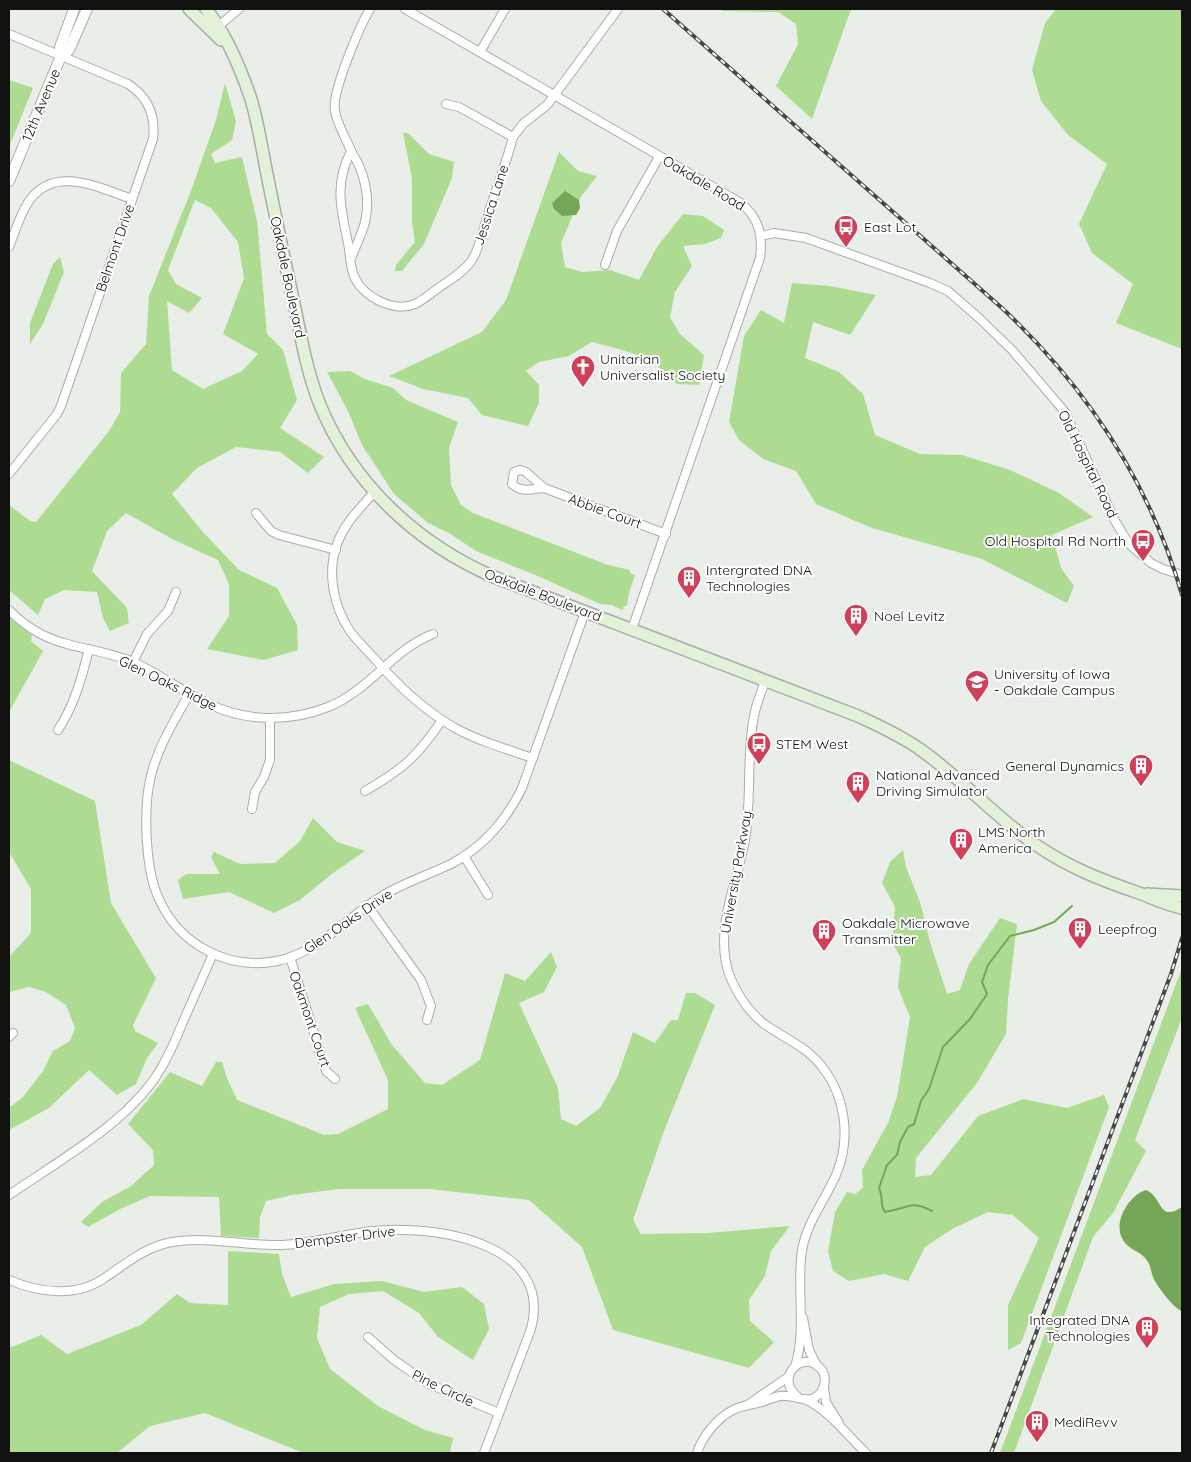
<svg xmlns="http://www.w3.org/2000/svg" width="1191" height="1462" font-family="Quicksand,sans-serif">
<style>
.green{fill:#aedb92;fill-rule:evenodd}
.water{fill:#75a556}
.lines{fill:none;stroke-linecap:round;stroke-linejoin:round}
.stream{stroke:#75a556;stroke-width:2}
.minor-casing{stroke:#a9ada7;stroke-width:10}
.tertiary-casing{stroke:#a9ada7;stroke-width:12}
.secondary-casing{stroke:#a9ada7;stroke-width:14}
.minor{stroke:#fff;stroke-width:8}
.tertiary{stroke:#fff;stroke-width:10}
.secondary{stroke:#e2f2d9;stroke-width:11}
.rail-casing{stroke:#454744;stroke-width:4}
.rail{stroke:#fff;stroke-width:2;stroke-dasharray:5.5;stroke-linecap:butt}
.labels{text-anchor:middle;stroke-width:4;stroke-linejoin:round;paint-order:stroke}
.street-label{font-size:14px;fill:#111210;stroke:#fff}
.poi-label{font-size:14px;fill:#111210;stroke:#fff;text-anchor:start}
</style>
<rect width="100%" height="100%" fill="#eaeee8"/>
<g class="green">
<path d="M720,9H851L812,119L776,86L798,44L796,24L778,12L722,11Z"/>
<path d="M1056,9H1182V349L1116,323L1133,284L1092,253L1079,224L1107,164L1068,135L1041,101L1032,70L1045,23Z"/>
<path d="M9,80L33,88L9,147Z"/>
<path d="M225,83L236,121L232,140L211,154L215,163L242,157L257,221L267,334L283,350L297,400L280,428L324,457L308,473L280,452L236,447L197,468L172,494L202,531L239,570L277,588L297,625L298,650L264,660L207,649L229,616V584L218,560L172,539L126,513L107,531L92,571L127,608L129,623L110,631L103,618L97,592L64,590L45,599L38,615L9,590V505L30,521L36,522L109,431L120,412L121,373L146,344L149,296L192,188L216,120ZM195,200L211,208L238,242L244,278L223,334L258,354L242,371L203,389L172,370L167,301L189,313L202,298L176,284L168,270Z"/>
<path d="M403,133H408L429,154L454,162L452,178L424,244L402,271H395L396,265L415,242L412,222V179Z"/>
<path d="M559,152L578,171L597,176L580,198L561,243L565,267L583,272L610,270L639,280L657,247L683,214L703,216L724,230L721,238L705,244L683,246L692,266L675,292L670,317L680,334L704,355L699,385L677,384C650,354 629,352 592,342L569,356L539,362L526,371L539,385V403L528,426L482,415L468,398L423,389L389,376L482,332L506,300Z"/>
<path d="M60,257L64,272L43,324L30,344V323L53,264Z"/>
<path d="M792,283L830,286L876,295L850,335L813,322L805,358L839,372L863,394L875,435L920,454L962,455L1010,470L1059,493L1093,517L1052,535L1061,568L1074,586L1067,603L982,559L872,528L816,504L796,471L763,459L739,440L729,422L744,336L761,310L784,323Z"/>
<path d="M350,371L365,379L393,388L406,400L458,422L449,448L451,485L461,505L473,513L608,565L630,570V573L635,575L629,593L627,606H624L623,610L611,605L600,604L540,577L476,551L449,533L428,523L394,494L362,445L348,411L327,372Z"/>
<path d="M9,617L32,635L31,641L43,651L9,712Z"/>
<path d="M9,760L95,801L111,903L156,978L133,1025L135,1031L158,1043L147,1058L136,1084L117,1095L89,1070L49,1108L9,1130V1108L23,1097L43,1071L53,1051L70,1041L75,1028L66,1005L46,992L29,987L9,992V957L31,933V889L9,852Z"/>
<path d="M313,818L337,842L365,851L333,873L300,900L274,913L229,892L183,899L178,880L186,874H220L211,857L214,852L240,864L275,863L300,841Z"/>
<path d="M903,850L906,867L920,902L930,942L947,994L960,990L969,964L1000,918L1017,924L1008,999L1006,1034L977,1083L916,1158L915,1177L931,1175L978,1116L1023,1099L1067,1108L1104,1095L1109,1107L1021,1343L1008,1350V1305L1039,1238L1013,1215L988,1212L952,1229L925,1247L908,1281L884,1274L849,1281L833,1271L828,1251L835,1212L847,1192L855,1194L863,1188L862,1170L888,1123L897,1097L910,1017L898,988L901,958L892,943L895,907L882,883L890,862Z"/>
<path d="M551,952L557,967L544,992L519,1003L558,1088L561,1119L576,1126L600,1108L617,1078L633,1032L655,1043L671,1020H678L686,993H695L715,1005L664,1131L633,1220L641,1234L707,1233L790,1226L771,1251L765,1276L749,1300L750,1321L774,1342L749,1368L613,1330L582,1247L529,1200L429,1189H340L292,1195L266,1201L260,1217L259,1238L221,1236L219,1197L150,1196L120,1209L88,1227L81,1222L102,1202L131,1186L154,1165L153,1150L128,1124L170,1072L202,1086L216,1062H222L227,1078L237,1100L324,1135L338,1134L388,1109V1080L355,1008L368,1004L392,1045L425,1083L442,1085L480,1060L505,973L525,981Z"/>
<path d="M1182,968V1018L1135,1140L1146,1151L1113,1213L1093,1237L1014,1453H1000Z"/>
<path d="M228,1251L279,1254L282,1274L291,1297L334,1284L382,1281L424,1292L462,1287L484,1304L489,1329L473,1360L438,1337L419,1313L383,1291L349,1294L320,1307L317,1338L330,1369L378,1406L425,1430L453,1438L450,1453H303L205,1413L150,1426L117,1453H9V1346L12,1347L41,1335L67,1354L141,1325L177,1294L190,1303L228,1305Z"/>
</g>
<g class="water">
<path d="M565,191L579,200L580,208L576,215L562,216L554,209L552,203Z"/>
<path d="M1146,1190C1163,1197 1158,1223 1182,1207V1311C1174,1309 1156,1285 1153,1277C1151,1272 1151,1267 1148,1262C1142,1251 1128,1250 1123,1240C1112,1223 1129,1195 1146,1190Z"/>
</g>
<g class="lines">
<path class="stream" d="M932,1211C909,1199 908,1209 885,1212C879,1204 884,1198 879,1188L887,1165L897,1155L900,1142L908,1127L914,1124L921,1101L929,1089L943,1047L970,1019L987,994L982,982L988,965L1010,936L1034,930L1054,922L1072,906"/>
<defs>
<g id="minor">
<path d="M370,9C360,26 331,93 335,111C337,124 346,138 351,151C334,184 341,209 348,243C350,253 350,264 353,273C360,296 393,313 415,304C423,300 430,294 437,289C448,281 464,272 472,260C480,247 483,230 487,217C496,190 506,164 513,137L523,124L547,105L618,9"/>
<path d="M405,9L741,203C759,218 763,235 760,258L632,629"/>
<path d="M216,28L239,9"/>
<path d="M9,34L128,84C148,97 156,115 153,139L61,406L57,414L9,474"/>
<path d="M480,52L505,9"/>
<path d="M446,104L459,107L513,137"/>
<path d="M351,151C364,171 371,197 365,222C362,234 356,246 351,258"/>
<path d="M761,236L774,233L806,238L930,283L948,291L979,318L1012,350L1065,412L1115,521L1129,544L1151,563L1163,569L1182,575"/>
<path d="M9,247C15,232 20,214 29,201C55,164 99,188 132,199"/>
<path d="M605,265L617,231L659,157"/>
<path d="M544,488C532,489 521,493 512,484L514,472L520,470L526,472L544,488L666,534"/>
<path d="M374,492C360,509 345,522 337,544C327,572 333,606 350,631C357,641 367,650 375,659C398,686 424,710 455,728C479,741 506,749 533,758"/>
<path d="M256,513L271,531L279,535L336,550"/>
<path d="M9,610C18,619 28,627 39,633C68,649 103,649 133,662C160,674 183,692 209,704C246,722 290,722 328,707C369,691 393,649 433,634"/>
<path d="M133,662L147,634L168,611L176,592"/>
<path d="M765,680C762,692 756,704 754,716C746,757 752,800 745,840C737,883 714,930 729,974C736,992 747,1010 763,1023C783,1038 807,1046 823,1068C846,1098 851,1140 836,1175C825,1200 807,1222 802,1250C796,1289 807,1329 795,1367"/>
<path d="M189,694C175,720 158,746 151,776C143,807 145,870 159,899C179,944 228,971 277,961C321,952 350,913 389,892C409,881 430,874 451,864C483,847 506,821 522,788L585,612"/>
<path d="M58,730C74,706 82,677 89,649"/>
<path d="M365,791C402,770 418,756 442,720"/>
<path d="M252,809L255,792L264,777L270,760V718"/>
<path d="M464,856L488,895"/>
<path d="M367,905L421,980L431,1006L427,1020"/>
<path d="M290,957L326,1071L335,1079"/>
<path d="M9,1037L13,1033"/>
<path d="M9,1195C58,1161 124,1125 157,1075C167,1059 175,1042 182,1024C192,1001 203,977 213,954"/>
<path d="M9,1280C40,1293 77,1298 106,1277C127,1263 145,1247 172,1242C208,1236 245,1246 281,1245C317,1244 350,1231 386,1230C445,1227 553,1246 531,1329L484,1453"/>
<path d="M803,1318L809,1350L817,1366"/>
<path d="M368,1337L394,1360L429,1384L499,1413"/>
<path d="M824,1387L826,1402L839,1423"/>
<path d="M805,1399C832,1413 845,1433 866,1453"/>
<path d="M749,1404L788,1377"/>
<path d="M697,1453C702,1437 717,1418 733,1410C742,1405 752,1405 762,1402C768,1400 774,1397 780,1396C792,1394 804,1403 814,1398C826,1392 829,1375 818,1366C799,1351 775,1380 798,1397"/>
</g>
<g id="tertiary">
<path d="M61,56L69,50L87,9"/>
<path d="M9,181L61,56L60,47L74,9"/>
</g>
<g id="secondary">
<path d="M189,9L221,40"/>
<path d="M206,9C225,32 241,70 251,99C259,126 263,156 269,184C277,224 285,263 294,303C301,338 307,372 320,405C353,484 416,543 494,577L858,716C879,726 902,736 921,750C962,779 995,817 1036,845C1070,868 1101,880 1139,893C1155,899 1166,905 1182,908"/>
<path d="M1147,894L1182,896"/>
</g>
</defs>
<use href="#minor" class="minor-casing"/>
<use href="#tertiary" class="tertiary-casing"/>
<use href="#secondary" class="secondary-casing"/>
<use href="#minor" class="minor"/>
<use href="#tertiary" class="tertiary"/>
<use href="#secondary" class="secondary"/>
<defs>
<g id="rail">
<path d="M663,9L1002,308C1086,387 1150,483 1182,595"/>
<path d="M991,1453L1171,974L1182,938"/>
</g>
</defs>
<use href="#rail" class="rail-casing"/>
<use href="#rail" class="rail"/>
</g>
<defs>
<symbol id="bus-pin" viewBox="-11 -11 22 30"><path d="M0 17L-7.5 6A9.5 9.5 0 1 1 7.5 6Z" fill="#d0405a" stroke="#fff"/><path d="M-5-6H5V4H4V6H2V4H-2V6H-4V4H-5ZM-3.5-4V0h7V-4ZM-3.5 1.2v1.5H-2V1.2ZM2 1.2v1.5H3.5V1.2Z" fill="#fff"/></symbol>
<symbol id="church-pin" viewBox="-11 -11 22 30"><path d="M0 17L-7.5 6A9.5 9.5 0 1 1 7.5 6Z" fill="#d0405a" stroke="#fff"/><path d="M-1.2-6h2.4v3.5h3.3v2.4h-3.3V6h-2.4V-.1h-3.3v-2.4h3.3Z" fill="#fff"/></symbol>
<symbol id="building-pin" viewBox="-11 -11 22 30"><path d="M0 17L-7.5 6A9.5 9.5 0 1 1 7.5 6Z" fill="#d0405a" stroke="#fff"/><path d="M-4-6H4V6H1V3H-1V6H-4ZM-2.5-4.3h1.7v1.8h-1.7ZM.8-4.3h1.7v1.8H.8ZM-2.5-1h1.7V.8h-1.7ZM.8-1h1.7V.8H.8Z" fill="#fff"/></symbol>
<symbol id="university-pin" viewBox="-11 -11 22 30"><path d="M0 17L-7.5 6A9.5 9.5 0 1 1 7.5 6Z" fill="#d0405a" stroke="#fff"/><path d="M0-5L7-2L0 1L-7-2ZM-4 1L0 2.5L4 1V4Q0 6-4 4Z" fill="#fff"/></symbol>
</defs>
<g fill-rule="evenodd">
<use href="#bus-pin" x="832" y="213" width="28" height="38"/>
<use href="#church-pin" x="569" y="353" width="28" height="38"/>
<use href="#bus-pin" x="1129" y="527" width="28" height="38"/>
<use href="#building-pin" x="675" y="564" width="28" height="38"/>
<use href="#building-pin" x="842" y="602" width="28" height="38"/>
<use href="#university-pin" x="963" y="668" width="28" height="38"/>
<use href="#bus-pin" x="745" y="730" width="28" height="38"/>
<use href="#building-pin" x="1127" y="752" width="28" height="38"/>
<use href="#building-pin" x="844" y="769" width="28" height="38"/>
<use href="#building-pin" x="947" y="826" width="28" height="38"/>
<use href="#building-pin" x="1066" y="915" width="28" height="38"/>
<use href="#building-pin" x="810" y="917" width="28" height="38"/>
<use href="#building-pin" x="1133" y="1314" width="28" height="38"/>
<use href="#building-pin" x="1023" y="1408" width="28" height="38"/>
</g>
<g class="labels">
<g class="street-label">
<text transform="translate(41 105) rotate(-67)" y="5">12th Avenue</text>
<text transform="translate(704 183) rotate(31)" y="5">Oakdale Road</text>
<text transform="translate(491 205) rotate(-72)" y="5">Jessica Lane</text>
<text transform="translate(115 248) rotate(-71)" y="5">Belmont Drive</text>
<text transform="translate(288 277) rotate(78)" y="5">Oakdale Boulevard</text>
<text transform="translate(1088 464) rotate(64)" y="5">Old Hospital Road</text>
<text transform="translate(605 511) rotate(20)" y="5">Abbie Court</text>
<text transform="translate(543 595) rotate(21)" y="5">Oakdale Boulevard</text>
<text transform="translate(168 683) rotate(26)" y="5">Glen Oaks Ridge</text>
<text transform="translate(736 872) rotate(-80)" y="5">University Parkway</text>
<text transform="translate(348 921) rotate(-34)" y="5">Glen Oaks Drive</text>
<text transform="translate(310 1019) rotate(71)" y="5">Oakmont Court</text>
<text transform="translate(345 1237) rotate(-7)" y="5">Dempster Drive</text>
<text transform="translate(443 1388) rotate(26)" y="5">Pine Circle</text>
</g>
<g class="poi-label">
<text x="864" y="232">East Lot</text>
<text x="600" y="364">Unitarian<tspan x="600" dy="16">Universalist Society</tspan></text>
<text x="1126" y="546" text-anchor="end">Old Hospital Rd North</text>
<text x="706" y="575">Intergrated DNA<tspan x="706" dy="16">Technologies</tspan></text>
<text x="874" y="621">Noel Levitz</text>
<text x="994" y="679">University of Iowa<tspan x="994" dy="16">- Oakdale Campus</tspan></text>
<text x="776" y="749">STEM West</text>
<text x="1124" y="771" text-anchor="end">General Dynamics</text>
<text x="876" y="780">National Advanced<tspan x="876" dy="16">Driving Simulator</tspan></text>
<text x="978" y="837">LMS North<tspan x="978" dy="16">America</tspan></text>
<text x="842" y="928">Oakdale Microwave<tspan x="842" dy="16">Transmitter</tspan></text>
<text x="1098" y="934">Leepfrog</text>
<text x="1130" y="1325" text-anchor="end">Integrated DNA<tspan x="1130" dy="16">Technologies</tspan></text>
<text x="1054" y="1427">MediRevv</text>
</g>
</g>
<rect width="1191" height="1462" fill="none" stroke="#111210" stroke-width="20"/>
</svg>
